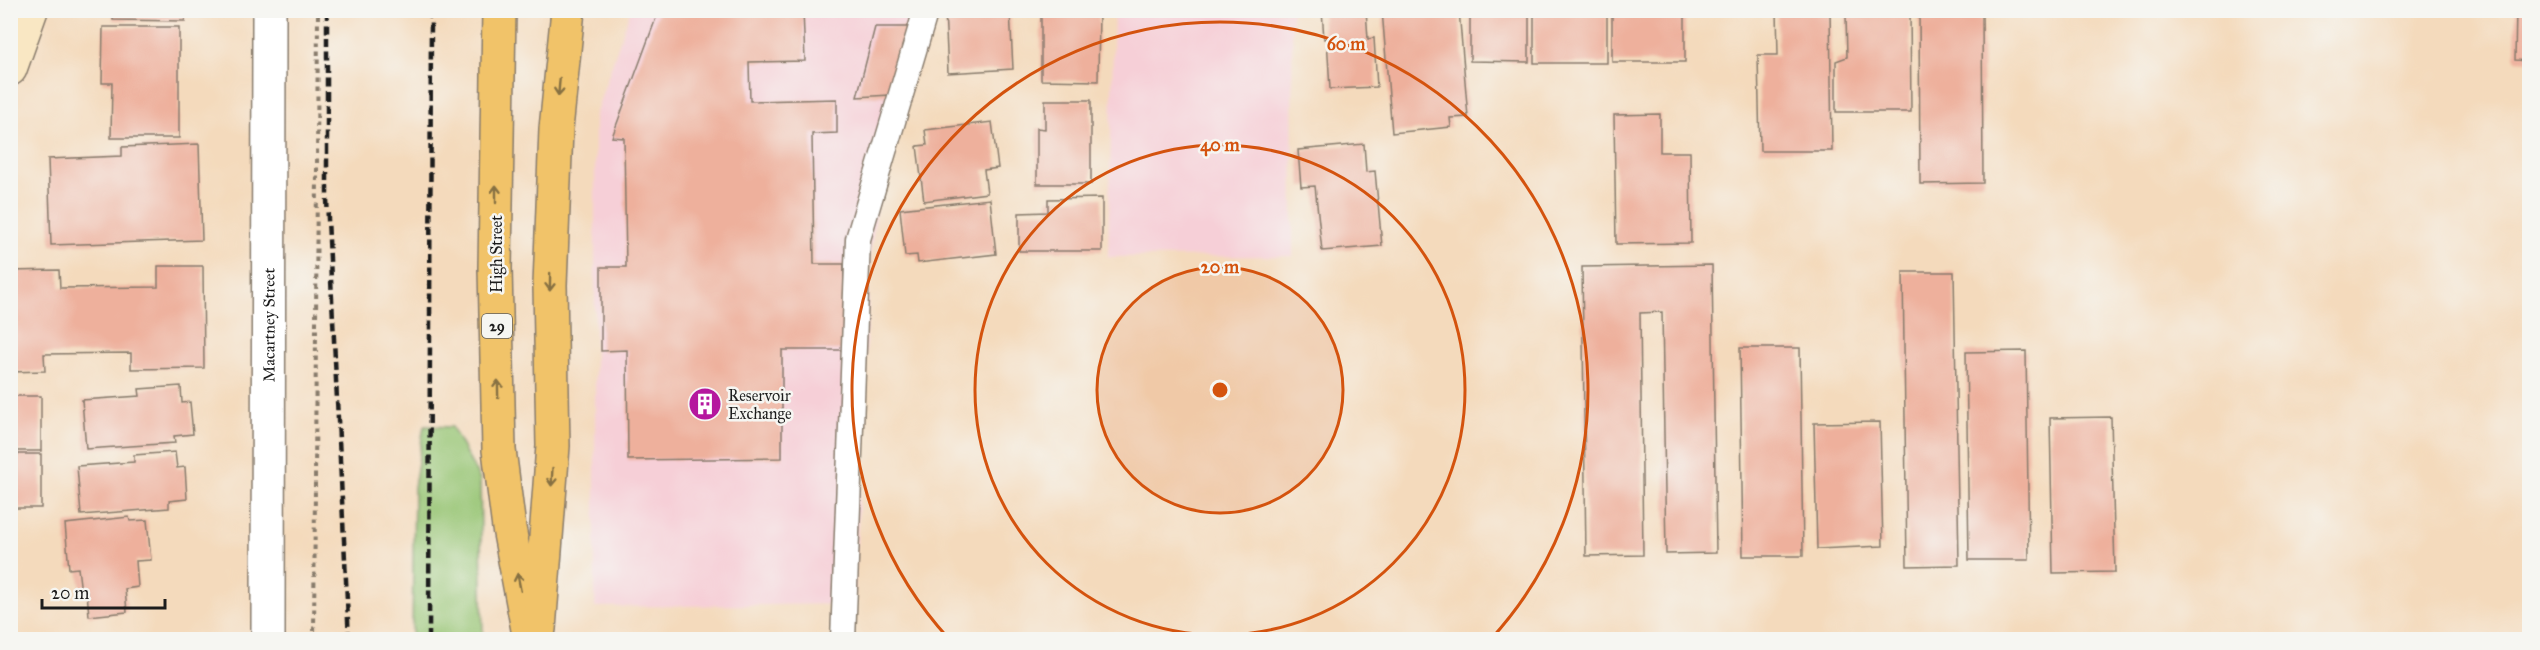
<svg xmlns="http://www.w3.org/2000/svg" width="2540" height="650" font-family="'IM FELL Great Primer',serif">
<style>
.built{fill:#f6cfd7}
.green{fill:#96c472;stroke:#597047;stroke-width:1.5}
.building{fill:#eeb09c}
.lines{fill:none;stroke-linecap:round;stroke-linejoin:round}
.lane-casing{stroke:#887b6c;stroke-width:27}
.street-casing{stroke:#887b6c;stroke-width:36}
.secondary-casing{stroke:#887b6c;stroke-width:36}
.primary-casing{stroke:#887b6c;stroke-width:36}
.path{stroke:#887b6c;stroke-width:4;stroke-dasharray:4.5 4.5;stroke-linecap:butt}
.lane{stroke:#fff;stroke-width:24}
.street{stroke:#fff;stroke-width:33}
.secondary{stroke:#f9e7c3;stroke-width:33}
.primary{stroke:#f1c369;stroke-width:33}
.rail{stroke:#1c1c1c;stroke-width:4.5;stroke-dasharray:9 4.5;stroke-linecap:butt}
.oneway{stroke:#867042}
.ring{fill:none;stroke:#d4530e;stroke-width:3}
.labels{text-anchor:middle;stroke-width:5;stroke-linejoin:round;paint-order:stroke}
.shield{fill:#f6f6f2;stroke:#5d5d5c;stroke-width:1.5}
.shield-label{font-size:15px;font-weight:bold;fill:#1c1c1c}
.street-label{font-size:16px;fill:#1c1c1c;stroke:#f6f6f2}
.poi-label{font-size:16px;fill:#1c1c1c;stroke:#f6f6f2;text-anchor:start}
.centre{fill:#d4530e;stroke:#f6f6f2;stroke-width:3}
.ring-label{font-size:18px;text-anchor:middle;font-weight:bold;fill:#d4530e;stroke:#f6f6f2;stroke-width:5;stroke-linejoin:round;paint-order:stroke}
</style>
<rect width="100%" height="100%" fill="#f6f6f2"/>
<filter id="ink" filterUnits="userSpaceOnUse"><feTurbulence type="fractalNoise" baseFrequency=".0167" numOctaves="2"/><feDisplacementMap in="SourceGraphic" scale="12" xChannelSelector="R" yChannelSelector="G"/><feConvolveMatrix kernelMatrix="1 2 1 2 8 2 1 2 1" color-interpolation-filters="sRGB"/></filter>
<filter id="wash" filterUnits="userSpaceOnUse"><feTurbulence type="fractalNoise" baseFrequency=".008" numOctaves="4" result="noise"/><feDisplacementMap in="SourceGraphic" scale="24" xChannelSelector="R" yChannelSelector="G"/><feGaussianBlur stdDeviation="1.35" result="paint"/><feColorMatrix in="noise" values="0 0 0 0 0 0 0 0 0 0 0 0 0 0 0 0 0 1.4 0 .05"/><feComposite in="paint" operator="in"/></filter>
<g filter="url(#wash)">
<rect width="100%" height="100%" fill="#f4dabc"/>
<g class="built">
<path d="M630,11H935L888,141L871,248L854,604L595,607V115Z"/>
<path d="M1114,11H1292L1293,256L1108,257Z"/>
</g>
<path class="green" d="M424,426L452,427L480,480L483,639H412L414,487Z"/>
<g id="blocks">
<g class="building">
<path d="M113,10H185V21L113,20Z"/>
<path d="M659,10H803L805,61L749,62L750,101L837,99V133L812,134L814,264H844L843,350H782V458L628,460L627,350L601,351V267H626L624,138L612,137Z"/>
<path d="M945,10H1010L1013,69L948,73Z"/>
<path d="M1041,10H1099L1098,81L1041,80Z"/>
<path d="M1322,10H1366L1368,39L1374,38L1377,87L1330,89L1327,38L1324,39Z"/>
<path d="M1382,10H1459L1468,117L1450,118L1451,127L1392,133Z"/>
<path d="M1470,10H1529V62L1470,61Z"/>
<rect x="1534" y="10" width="73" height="53"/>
<rect x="1612" y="10" width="73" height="52"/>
<path d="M1777,10H1830L1832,151H1760L1758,55H1778Z"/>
<path d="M1858,10H1910L1911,112H1836V61L1847,57L1846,15H1858Z"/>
<path d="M1919,10H1982L1983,183L1920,184Z"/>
<path d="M2516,10H2530V61L2515,60Z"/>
<path d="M103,27H179V138H111L112,83H102Z"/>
<path d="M875,27H909L890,95L857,97Z"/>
<path d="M1045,100H1091V184H1037V128L1045,129Z"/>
<path d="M1660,114V152H1690L1691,243L1616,244L1614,115Z"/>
<path d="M992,122L998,168L984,170L987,193L924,201L917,146L927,145L925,130Z"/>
<path d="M199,144L202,240L51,245L48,159L122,156V147Z"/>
<path d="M1364,144L1366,172L1375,171L1382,246L1322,251L1315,186L1301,187L1298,150Z"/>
<path d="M1102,198V251H1019V213L1048,212V199Z"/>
<path d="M990,199L996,254L918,263L917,255L905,256L900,209Z"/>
<path d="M1712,265L1716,553L1666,554L1662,312L1640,313L1643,555L1586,556L1582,267Z"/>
<path d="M158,266H203L204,368L131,369V353L44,354L45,371L10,372V271L59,270L60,288L158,287Z"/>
<path d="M1903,272H1954L1959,565L1907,566Z"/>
<path d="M1740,348H1800L1803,556H1743Z"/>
<path d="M2026,351L2029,560H1969L1966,352Z"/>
<path d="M181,386L182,403L190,402L193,434L174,436L175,443L86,449L82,400L140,396L139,389Z"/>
<rect x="10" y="396" width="31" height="55"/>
<path d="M2111,417L2115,572L2053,573L2050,418Z"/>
<path d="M1880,422L1883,546L1817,549L1814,423Z"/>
<path d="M175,452L177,468L185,467L187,499L169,501V508L81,515L77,466L134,462V455Z"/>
<rect x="10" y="454" width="31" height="54"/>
<path d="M129,517L130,521L147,520L151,560L136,561L138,587L125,589L127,612L89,616L87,592H81L78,568L69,569L65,524Z"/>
</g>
</g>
</g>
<g filter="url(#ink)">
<use href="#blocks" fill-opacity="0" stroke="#887b6c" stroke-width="1.5"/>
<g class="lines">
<defs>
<path id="lane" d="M843,640L858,239L926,10"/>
<g id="street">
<path id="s1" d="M268,640L269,10"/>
</g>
<path id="secondary" d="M10,69L31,10"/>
<g id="primary">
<path d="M499,10L495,268L499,450L509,528L530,640"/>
<path d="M539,629L553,446L550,285L556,129L568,10"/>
</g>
</defs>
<use href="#lane" class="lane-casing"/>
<use href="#street" class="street-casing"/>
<use href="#secondary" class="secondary-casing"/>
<use href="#primary" class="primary-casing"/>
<path class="path" d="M314,640L318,10"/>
<use href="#lane" class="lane"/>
<use href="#street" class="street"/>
<use href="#secondary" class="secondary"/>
<use href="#primary" class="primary"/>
<g class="rail">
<path d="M327,10V199L349,640"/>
<path d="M429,640L431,10"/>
</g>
</g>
<defs><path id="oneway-shaft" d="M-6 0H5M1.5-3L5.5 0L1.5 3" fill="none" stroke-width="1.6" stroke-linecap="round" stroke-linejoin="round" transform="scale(1.5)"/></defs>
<g class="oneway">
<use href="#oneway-shaft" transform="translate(559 87) rotate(95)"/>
<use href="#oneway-shaft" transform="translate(496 194) rotate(-90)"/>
<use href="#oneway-shaft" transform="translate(550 282) rotate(91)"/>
<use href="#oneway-shaft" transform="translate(498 389) rotate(-91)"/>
<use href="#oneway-shaft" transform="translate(552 477) rotate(93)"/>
<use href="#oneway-shaft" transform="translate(519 582) rotate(-101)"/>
</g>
</g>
<circle cx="1220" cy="390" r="123" fill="#d4530e" fill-opacity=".12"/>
<g class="ring">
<circle cx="1220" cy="390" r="123"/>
<circle cx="1220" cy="390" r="245"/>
<path d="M949 639A368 368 0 1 1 1491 639"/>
</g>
<defs>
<symbol id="building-disc" viewBox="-11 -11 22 22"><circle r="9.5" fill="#b5179e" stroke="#f6f6f2"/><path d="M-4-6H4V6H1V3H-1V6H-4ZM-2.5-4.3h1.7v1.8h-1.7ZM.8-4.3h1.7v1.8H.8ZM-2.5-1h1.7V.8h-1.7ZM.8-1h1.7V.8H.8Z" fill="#fff"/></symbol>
</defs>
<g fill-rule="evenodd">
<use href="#building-disc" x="686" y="385" width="38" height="38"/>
</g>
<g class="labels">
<rect class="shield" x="482" y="314" width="30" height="24" rx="4.5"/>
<g class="shield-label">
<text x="497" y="331">29</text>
</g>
<g class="street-label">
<text transform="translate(496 254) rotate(-90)" y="6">High Street</text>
<text dy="6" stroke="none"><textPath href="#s1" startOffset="315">Macartney Street</textPath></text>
</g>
<g class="poi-label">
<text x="728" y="401">Reservoir<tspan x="728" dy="18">Exchange</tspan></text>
</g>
</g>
<circle cx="1220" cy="390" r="9" class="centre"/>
<g class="ring-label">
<text x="1346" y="50">60 m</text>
<text x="1220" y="151">40 m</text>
<text x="1220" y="273">20 m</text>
</g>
<rect width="2540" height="650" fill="none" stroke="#f6f6f2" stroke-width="36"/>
<path d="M42 599v9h123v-9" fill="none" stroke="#1c1c1c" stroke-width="3"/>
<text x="51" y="599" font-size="18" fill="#1c1c1c" stroke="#f6f6f2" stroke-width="4.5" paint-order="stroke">20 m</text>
</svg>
